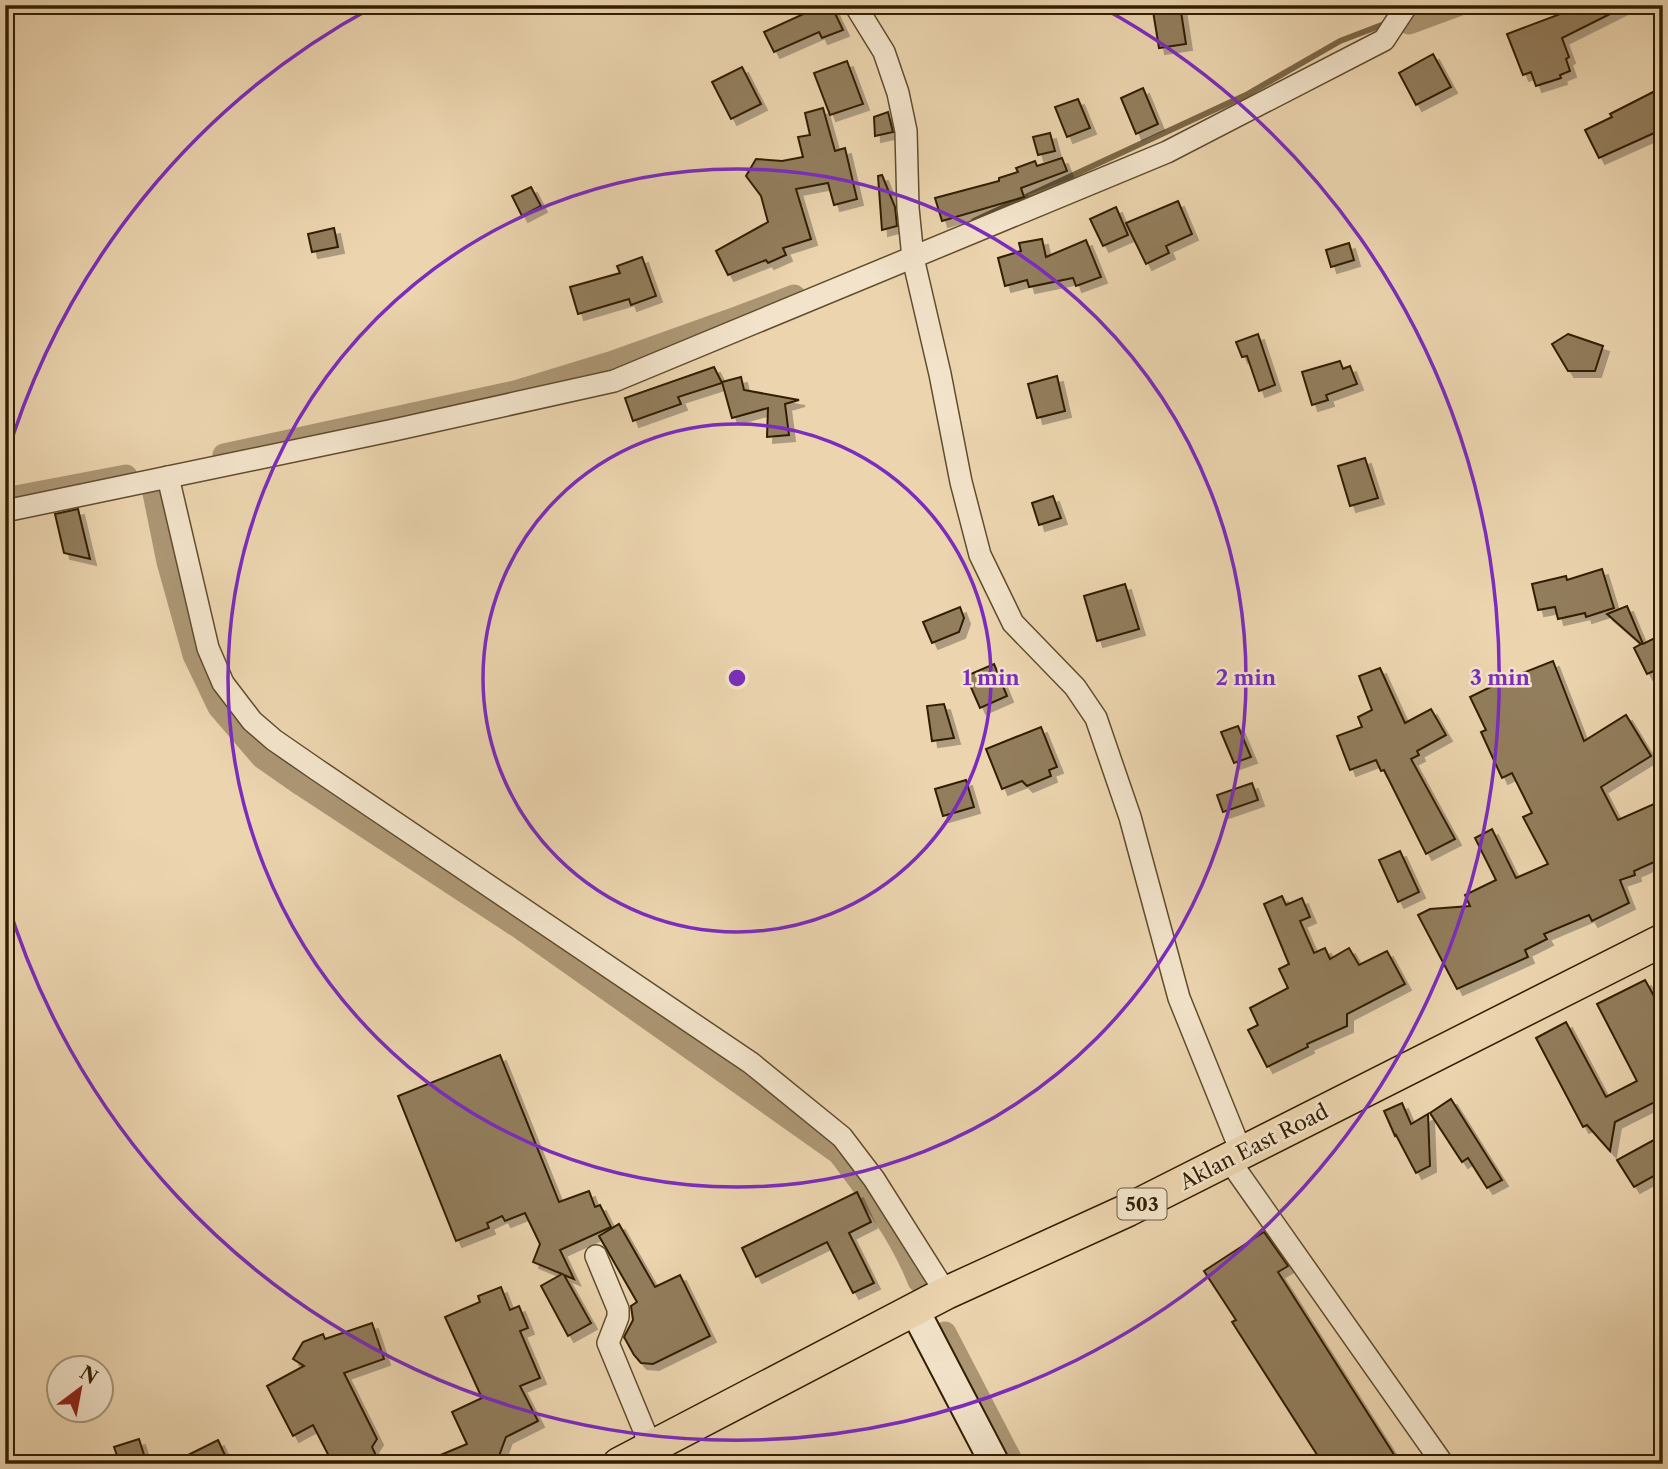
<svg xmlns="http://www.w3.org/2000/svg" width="1668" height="1469" font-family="'Libre Caslon Text',serif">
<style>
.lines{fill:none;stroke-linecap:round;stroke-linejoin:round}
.stream{stroke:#7b6646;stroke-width:6}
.canal{stroke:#ac9674;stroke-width:23}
.building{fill:#927d5b;stroke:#321f02;stroke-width:2;filter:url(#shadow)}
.street-casing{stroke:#604c2d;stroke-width:24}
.secondary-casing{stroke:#321f02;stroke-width:32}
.primary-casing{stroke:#321f02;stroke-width:35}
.street{stroke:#f2e3ca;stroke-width:21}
.secondary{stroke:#f2e3ca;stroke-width:28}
.primary{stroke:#ebd4ae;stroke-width:32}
.ring{fill:none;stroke:#7b2cbf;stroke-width:3.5}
.labels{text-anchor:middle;stroke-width:5;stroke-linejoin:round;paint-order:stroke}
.shield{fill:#f2e3ca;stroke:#6c5a3e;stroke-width:2}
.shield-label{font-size:19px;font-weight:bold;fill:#321f02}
.street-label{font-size:21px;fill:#321f02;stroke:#f2e3ca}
.centre{fill:#7b2cbf;stroke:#f2e3ca;stroke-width:3.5}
.ring-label{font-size:21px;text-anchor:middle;font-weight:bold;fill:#7b2cbf;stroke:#f2e3ca;stroke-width:5;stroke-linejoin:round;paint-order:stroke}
</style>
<defs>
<filter id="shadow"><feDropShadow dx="6" dy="6" stdDeviation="0" flood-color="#0004"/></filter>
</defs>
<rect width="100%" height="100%" fill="#ebd4ae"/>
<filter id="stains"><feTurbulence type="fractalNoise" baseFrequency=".00286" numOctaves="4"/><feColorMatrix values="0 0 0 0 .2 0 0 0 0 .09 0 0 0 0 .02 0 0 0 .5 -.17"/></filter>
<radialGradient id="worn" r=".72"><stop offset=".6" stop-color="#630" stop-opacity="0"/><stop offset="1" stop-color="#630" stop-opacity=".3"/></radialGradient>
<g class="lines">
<path class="stream" d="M974,221L1246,95L1340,41L1387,23"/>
<g class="canal">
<path d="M1409,23L1458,5"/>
<path d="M224,455L515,392L610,363L739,317L794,296"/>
<path d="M154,493L168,562L194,655L219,707L262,757L302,785L522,929L839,1153C869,1193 901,1234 919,1281"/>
<path d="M5,499L126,476"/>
<path d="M945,1333L1013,1464"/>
</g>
</g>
<g class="building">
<path d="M806,5H831L843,30L822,38L819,32L774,52L764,32L808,12Z"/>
<path d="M1152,5H1180L1186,44L1159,48Z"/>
<path d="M1584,5H1628L1562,38L1569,57L1566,59L1570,71L1560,75L1561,78L1536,86L1531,72L1523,75L1507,34Z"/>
<path d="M1433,54L1451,87L1416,105L1399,73Z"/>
<path d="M847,61L863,104L830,115L814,73Z"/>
<path d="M742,67L761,104L731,119L712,82Z"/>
<path d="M1663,87V129L1599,158L1585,130L1612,117L1610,114Z"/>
<path d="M1143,88L1158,124L1136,134L1121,98Z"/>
<path d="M1078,99L1090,128L1067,137L1055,107Z"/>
<path d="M823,108L835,151L845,148L857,199L834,205L828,183L796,189L811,239L783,248L786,255L768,263L766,260L728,275L716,251L768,222L761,196L746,176L756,159L782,161L803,157L798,137L810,135L805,113Z"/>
<path d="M888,112L893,132L875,136L874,117Z"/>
<path d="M1050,133L1055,151L1038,155L1033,137Z"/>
<path d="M1062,158L1067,171L1021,188L1024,197L942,221L935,198L999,181V178L1018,172L1016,168L1035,161L1037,166Z"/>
<path d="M882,175L895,207L897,226L882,230L878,176Z"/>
<path d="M531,187L541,206L522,216L512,196Z"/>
<path d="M1178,201L1192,234L1166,246L1169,253L1146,264L1126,223Z"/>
<path d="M1116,207L1128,235L1103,246L1090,219Z"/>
<path d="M334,228L338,247L312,252L308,234Z"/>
<path d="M1042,239L1046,257L1086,240L1101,277L1076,286L1073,278L1029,287L1027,280L1005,286L998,258L1021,251L1019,243Z"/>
<path d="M1349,243L1354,260L1331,267L1326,250Z"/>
<path d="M642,257L656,296L631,305L629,299L578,314L570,287L620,273L617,266Z"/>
<path d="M1258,334L1275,385L1259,391L1247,356L1242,357L1236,342Z"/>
<path d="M1568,334L1603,346L1595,371H1568L1552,344Z"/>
<path d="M1340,361L1343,369L1350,366L1357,384L1326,395L1328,400L1312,405L1302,372Z"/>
<path d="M714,367L722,383L678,397L681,404L633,421L625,398Z"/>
<path d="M1057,376L1065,411L1037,418L1028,384Z"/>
<path d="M741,377L744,390L799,400L785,404L789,435L767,437L768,408L732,418L722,382Z"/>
<path d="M1365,458L1378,498L1350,506L1338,466Z"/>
<path d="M1053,496L1061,518L1039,525L1032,503Z"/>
<path d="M78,509L90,559L64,553L55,514Z"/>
<path d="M1602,569L1614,608L1586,617L1585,613L1558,619L1555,607L1538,610L1532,584L1566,576L1567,580Z"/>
<path d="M1125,584L1139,629L1097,641L1084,596Z"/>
<path d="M1627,606L1643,644L1663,634V667L1647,674L1634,648L1641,644L1607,614Z"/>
<path d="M960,607L964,618L959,632L932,643L923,622Z"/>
<path d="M1553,661L1584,741L1626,715L1651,756L1601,787L1618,820L1663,800V858L1634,871L1635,875L1620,880L1629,903L1592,921L1589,915L1544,934L1547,939L1525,950L1528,957L1457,989L1418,915L1430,909L1470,906L1465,895L1496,880L1475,838L1492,829L1516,878L1548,864L1523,817L1532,813L1512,773L1502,778L1481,732L1486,730L1470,697L1505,680Z"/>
<path d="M994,664L1007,696L980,708L966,676Z"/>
<path d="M1380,668L1405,723L1431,709L1446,735L1417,751L1419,755L1411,759L1455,839L1426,854L1384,770L1381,771L1376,760L1350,770L1337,736L1362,727L1358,717L1372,710L1359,676Z"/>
<path d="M944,704L954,738L932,741L927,706Z"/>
<path d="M1238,726L1251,757L1234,763L1221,732Z"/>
<path d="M1041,727L1057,767L1049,770L1051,776L1027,786L1022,781L1002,789L986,749Z"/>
<path d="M966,780L974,807L943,816L935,789Z"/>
<path d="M1252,783L1258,800L1223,812L1217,795Z"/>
<path d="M1400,851L1419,892L1398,902L1379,860Z"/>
<path d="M1282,896L1286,905L1302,898L1310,917L1300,921L1314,953L1325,948L1330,959L1349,948L1359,965L1387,951L1405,984L1347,1014V1026L1307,1044L1308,1047L1267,1067L1248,1030L1258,1025L1250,1008L1288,988L1279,969L1289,964L1264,904Z"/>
<path d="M1645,980L1663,1012V1098L1615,1122L1610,1151L1587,1125L1583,1127L1536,1038L1566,1022L1606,1097L1637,1081L1597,1004Z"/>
<path d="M500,1055L559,1202L589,1191L595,1207L600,1205L611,1227L560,1250L574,1279L564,1275L591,1323L568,1336L541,1286L562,1274L533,1262L540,1244L525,1213L505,1221L502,1216L487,1223L489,1228L456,1241L398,1096Z"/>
<path d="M1451,1099L1502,1180L1487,1188L1468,1158L1462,1162L1430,1113Z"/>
<path d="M1402,1103L1411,1124L1428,1114L1430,1166L1416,1173L1396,1135L1395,1136L1384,1111Z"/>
<path d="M1663,1135V1171L1634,1187L1617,1160Z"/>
<path d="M857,1192L871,1222L849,1233L874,1283L853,1293L827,1242L756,1277L742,1248Z"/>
<path d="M619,1224L655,1287L680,1275L710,1336L653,1364L641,1363L634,1355L624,1337L633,1320L631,1306L637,1302L599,1236Z"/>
<path d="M1264,1232L1288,1266L1278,1272L1400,1464H1323L1232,1322L1236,1320L1204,1271Z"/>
<path d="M501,1287L510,1310L519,1306L528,1328L520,1331L540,1378L520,1386L538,1421L506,1437L496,1464H419L467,1444L452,1412L482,1398L445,1317L480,1302L478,1296Z"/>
<path d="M372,1323L384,1359L344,1373L377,1439L372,1447L380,1464H333L313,1425L293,1436L267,1386L304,1366L293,1359L303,1342L323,1334L325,1339Z"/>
<path d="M139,1439L145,1458L120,1464L114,1447Z"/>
<path d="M218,1440L229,1464H170Z"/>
</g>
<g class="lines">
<defs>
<g id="street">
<path d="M855,5L884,52L898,93L906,131L908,208L913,258L940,374L961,482L980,555L1013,623L1075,687L1096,718L1130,817L1179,998L1242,1154"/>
<path d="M168,477L208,648L223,683L252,721L274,740L316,769L751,1063L842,1137L874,1179L946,1293"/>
<path d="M5,511L394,430L614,381L1167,152L1384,40L1407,5"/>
<path d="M1229,1160L1443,1464"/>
<path d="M596,1256L618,1309V1317L608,1343L651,1447"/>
</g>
<path id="secondary" d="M914,1309L995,1464"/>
<path id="primary" d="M619,1464L946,1293L1128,1210L1663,940"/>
</defs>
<use href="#street" class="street-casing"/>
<use href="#secondary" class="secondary-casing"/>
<use href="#primary" class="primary-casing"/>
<use href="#street" class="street"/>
<use href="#secondary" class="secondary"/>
<use href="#primary" class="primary"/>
</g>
<g class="ring">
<circle cx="737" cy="678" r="254"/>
<circle cx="737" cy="678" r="509"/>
<path d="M5 461A763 763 0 0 1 373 7M1101 7A763 763 0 1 1 5 895"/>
</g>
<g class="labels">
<rect class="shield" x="1117.5" y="1188.5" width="49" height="31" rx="5"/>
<g class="shield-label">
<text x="1142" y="1211">503</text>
</g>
<g class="street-label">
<text transform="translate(1254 1147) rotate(-27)" y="7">Aklan East Road</text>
</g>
</g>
<circle cx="737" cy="678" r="10" class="centre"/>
<g class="ring-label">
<text x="991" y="685">1 min</text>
<text x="1246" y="685">2 min</text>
<text x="1500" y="685">3 min</text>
</g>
<rect width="1668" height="1469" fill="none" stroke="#ebd4ae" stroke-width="28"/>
<rect x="7" y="7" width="1654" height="1455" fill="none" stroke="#321f02" stroke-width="3.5"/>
<rect x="14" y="14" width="1640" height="1441" fill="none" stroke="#321f02" stroke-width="2"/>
<g transform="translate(80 1389) rotate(32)"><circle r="33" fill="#f2e3ca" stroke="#a5957a" stroke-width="2"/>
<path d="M0-5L12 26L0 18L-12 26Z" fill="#8f2418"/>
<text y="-10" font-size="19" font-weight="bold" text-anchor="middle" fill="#321f02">N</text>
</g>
<rect width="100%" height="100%" filter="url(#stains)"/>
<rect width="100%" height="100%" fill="url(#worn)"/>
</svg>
